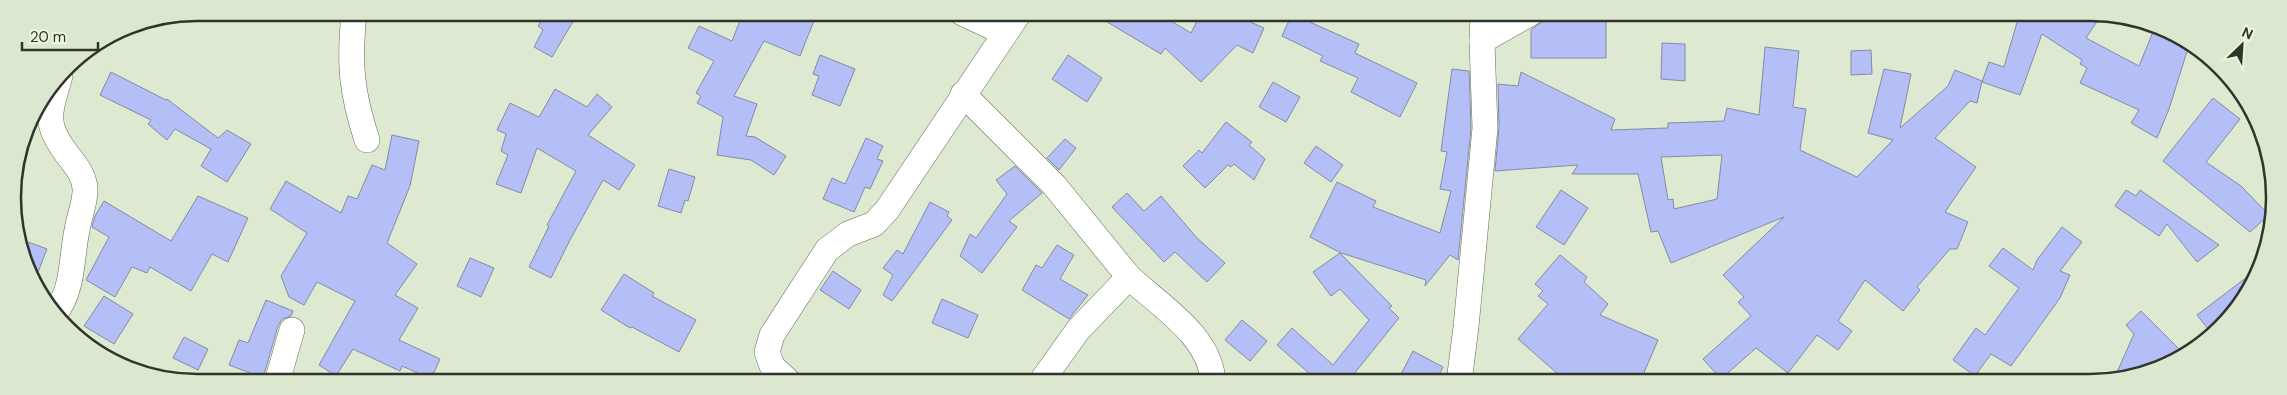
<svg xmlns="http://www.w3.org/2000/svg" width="2287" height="395" font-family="'DM Sans',sans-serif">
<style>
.building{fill:#b4bef7;stroke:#868ba3;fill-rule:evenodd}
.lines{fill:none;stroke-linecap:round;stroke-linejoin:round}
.minor-casing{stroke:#626d57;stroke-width:26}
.minor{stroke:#fff;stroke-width:25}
.rim{fill:none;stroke:#30352b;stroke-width:2.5}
</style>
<rect width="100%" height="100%" fill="#dde9d0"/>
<g class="building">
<path d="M546,13H578L552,57L534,47L543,30L538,26Z"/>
<path d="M743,13H817L800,56L764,41L734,96L757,104L746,136L755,137L786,156L774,175L751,160L717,155L723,117L697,103L701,96L696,93L714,61L688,48L699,26L732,41Z"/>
<path d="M1092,13H1158L1191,33L1201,13H1230L1264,28L1253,53L1237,45L1201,82L1165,48L1161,54Z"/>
<path d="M2009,13H2086L2098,20L2086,38L2139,66L2155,27L2172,32L2189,45L2169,109L2157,138L2131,123L2139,110L2080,83L2087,68L2080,64L2082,60L2042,34L2020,95L1982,82L1989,62L2004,67L2018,19Z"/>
<path d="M1292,14L1359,44L1355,53L1417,83L1400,117L1351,92L1358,78L1320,61L1323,56L1282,36Z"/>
<path d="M1545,15L1606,16V58H1531V30L1543,21Z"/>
<path d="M1662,43L1685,44V81L1661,79Z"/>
<path d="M1765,47L1799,51L1793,107L1806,109L1800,150L1857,177L1893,140L1868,133L1884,69L1911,74L1900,128L1948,86L1955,70L1982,81L1977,103L1970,101L1935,138L1976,167L1945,212L1968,222L1957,249H1950L1917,287L1920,290L1903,311L1865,280L1838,321L1852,331L1838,350L1817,335L1788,373L1756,348L1721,379L1703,359L1751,316L1738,302L1744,297L1723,275L1784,217L1671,263L1658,231L1651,232L1638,174H1572L1578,165L1495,171L1499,128L1498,84L1518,86L1521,72L1615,119L1611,130L1668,128V123L1724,121L1727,108L1759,115ZM1722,155L1717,199L1674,209L1673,199L1668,200L1661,157Z"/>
<path d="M1871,50L1872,74L1851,75V51Z"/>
<path d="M820,55L855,69L840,106L812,95L819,76L813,74Z"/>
<path d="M1068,55L1102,78L1087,102L1052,79Z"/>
<path d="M1452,69L1469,71L1471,128L1458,260L1450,255L1425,286L1426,280L1341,253L1310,237L1337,182L1376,201L1373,207L1440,233L1451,191L1440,189L1447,152L1441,151Z"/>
<path d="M111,72L166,100L167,99L218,138L227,130L251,144L227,182L201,166L211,149L175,129L167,140L148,124L151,120L100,95Z"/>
<path d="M1273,82L1300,97L1286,122L1259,107Z"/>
<path d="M555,89L587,107L597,94L612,107L588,135L635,165L619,190L603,180L571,238L551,278L529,267L549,226L547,225L576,171L537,148L521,193L496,184L508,155L501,151L506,134L497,130L510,103L539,117Z"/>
<path d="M2213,98L2240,119L2206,162L2241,186L2269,215L2250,232L2163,161Z"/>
<path d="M1226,122L1252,142L1249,145L1265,159L1254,180L1234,164L1231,167L1228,165L1205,188L1183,166L1199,150L1202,153Z"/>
<path d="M392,135L419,141L410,186L387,243L417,264L395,295L418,308L399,340L440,359L431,379L402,366L400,371L353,349L336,376L319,365L355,301L317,282L304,305L289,297L281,276L307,233L270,209L286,181L341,213L348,196L357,199L372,165L385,170Z"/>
<path d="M866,138L883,146L877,159L883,161L870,189L865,187L854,212L823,199L832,178L845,184Z"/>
<path d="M1065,139L1076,148L1059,170L1047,158Z"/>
<path d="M1316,146L1343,165L1331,182L1304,163Z"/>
<path d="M1015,166L1042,193L1009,221L1017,227L982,273L960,256L970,234L976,238L1007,194L996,180Z"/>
<path d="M669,169L695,177L688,201L685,200L681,213L658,206Z"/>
<path d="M1561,190L1588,208L1564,245L1536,227Z"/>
<path d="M2126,190L2136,196L2140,190L2219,245L2197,262L2167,224L2159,236L2115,206Z"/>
<path d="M1127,193L1144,211L1161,196L1197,238L1225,263L1207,282L1175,252L1164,262L1112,207Z"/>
<path d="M198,196L248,218L228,262L212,254L191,291L150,267L147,273L132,267L115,297L86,280L109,237L92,227L95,216L104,201L171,241Z"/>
<path d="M930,202L949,212L947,216L952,220L892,301L883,295L893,275L883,268L897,250L903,254Z"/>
<path d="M2062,227L2082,242L2060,271L2070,275L2060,298L2011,366L1991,354L1975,376L1953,360L1976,328L1985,335L2019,288L1989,266L2003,248L2033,270L2037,260Z"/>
<path d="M28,242L47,249L35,280L22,257Z"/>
<path d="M1057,245L1074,255L1060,279L1088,295L1069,319L1022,290L1036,265L1042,268Z"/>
<path d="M1340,253L1392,306L1389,308L1399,318L1349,380L1352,382H1319L1277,345L1292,328L1333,365L1369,320L1340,289L1331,296L1313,272Z"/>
<path d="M1560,255L1587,277L1584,282L1608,304L1600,315L1658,340L1640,382H1567L1518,339L1548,304L1538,296L1543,291L1535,284Z"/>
<path d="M470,258L494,268L481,297L457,286Z"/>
<path d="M833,271L861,290L849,309L820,290Z"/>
<path d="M2255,271L2257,273L2256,279L2220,329L2212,334L2197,315Z"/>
<path d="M624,274L654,293L652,296L696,320L679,352L632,327L630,328L601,310Z"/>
<path d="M104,296L133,314L114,344L84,326Z"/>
<path d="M942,299L978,315L968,338L932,323Z"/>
<path d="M266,300L293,311L291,316L282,319L278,326L263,378L229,365L239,340L248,343Z"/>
<path d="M2141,311L2184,354L2171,364L2114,379L2134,334L2126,325Z"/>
<path d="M1242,320L1267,341L1250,361L1225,340Z"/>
<path d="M184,337L208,349L198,370L173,358Z"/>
<path d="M1413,351L1443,367L1435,382H1397Z"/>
</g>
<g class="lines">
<defs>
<g id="minor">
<path d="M354,13C349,63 351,91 367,140"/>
<path d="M962,13L1005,33"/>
<path d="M1482,41L1531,13"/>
<path d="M963,94L1054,185L1129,277"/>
<path d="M55,314C74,288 71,259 77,230C79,217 86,201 85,188C84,176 77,167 70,158C43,124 49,115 60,76"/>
<path d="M277,382L292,330"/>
<path d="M789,382L772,366L767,352L772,335L827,250L848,234L874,224L887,210L1019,13"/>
<path d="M1041,382L1078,330L1129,277C1160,306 1211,336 1213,382"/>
<path d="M1459,382L1466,327L1485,128L1482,41L1483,13"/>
</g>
</defs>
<use href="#minor" class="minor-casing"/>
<use href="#minor" class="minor"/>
</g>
<path d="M0 0H2287V395H0ZM197 21H2090A176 176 0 0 1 2266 197V198A176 176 0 0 1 2090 374H197A176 176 0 0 1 21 198V197A176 176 0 0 1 197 21Z" fill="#dbe7cf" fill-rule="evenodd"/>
<path class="rim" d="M197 21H2090A176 176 0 0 1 2266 197V198A176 176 0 0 1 2090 374H197A176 176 0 0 1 21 198V197A176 176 0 0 1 197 21Z"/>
<g transform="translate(2242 45) rotate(25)" stroke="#eaf7dd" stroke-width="4" paint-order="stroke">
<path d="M0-4L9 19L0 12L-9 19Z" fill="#30352b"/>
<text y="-8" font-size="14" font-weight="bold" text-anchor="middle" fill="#30352b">N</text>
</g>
<path d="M22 42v8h76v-8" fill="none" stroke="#30352b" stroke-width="2.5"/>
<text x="30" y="42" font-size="15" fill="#30352b" stroke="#eaf7dd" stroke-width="4" paint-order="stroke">20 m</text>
</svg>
